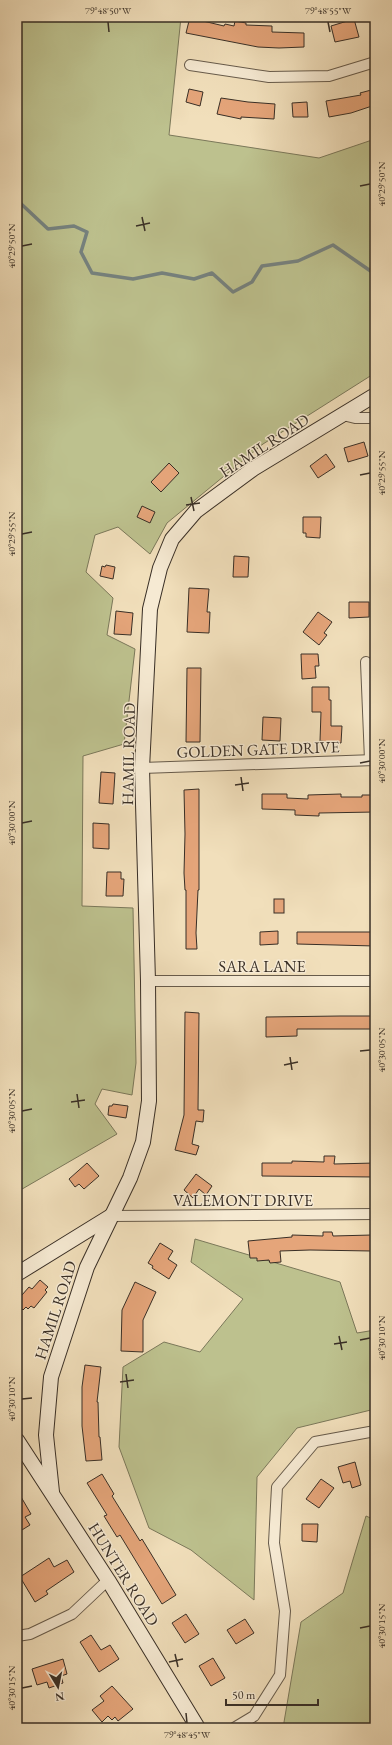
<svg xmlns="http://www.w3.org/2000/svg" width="392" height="1745" font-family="'EB Garamond',serif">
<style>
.green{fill:#bdc18e;stroke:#7b785a}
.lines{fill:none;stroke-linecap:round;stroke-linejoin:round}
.stream{stroke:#76827f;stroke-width:3.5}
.building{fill:#e5a57a;stroke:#392f26}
.street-casing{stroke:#675b4b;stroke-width:12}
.secondary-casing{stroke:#392f26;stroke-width:16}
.street{stroke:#f6ead3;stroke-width:10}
.secondary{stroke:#f6ead3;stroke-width:14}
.ticks{fill:none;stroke:#392f26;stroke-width:1.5}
.labels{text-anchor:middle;stroke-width:3;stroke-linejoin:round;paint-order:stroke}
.street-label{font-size:16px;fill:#392f26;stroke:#f6ead3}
.neatline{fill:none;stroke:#392f26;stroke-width:1.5}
.ticks-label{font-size:10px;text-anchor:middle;fill:#392f26}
</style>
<rect width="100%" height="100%" fill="#f1dfbb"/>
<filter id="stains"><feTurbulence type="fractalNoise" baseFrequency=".005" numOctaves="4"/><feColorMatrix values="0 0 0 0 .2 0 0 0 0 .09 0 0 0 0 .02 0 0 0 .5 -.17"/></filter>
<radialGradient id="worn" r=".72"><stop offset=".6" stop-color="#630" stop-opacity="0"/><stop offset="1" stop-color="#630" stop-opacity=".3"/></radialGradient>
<g class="green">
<path d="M17,17H181L169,135L319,158L375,139V373L263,444L167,523L150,554L118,527L95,535L86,572L113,598L107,635L135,649L124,744L83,756L82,906L133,908L136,1063L132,1095L102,1089L95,1104L117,1134L17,1192Z"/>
<path d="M256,17H335C308,21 282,23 256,17Z"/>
<path d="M195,1239L340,1282L357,1333L375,1330V1409L297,1428L257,1477L254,1600L191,1550L149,1528L119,1447L123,1367L164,1342L200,1352L243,1299L191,1262Z"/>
<path d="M366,1516L375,1520V1728H283L301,1622L343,1593Z"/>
</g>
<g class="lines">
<path class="stream" d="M17,200L48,229L74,226L87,232L81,252L92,273L133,279L162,273L194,279L212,273L233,292L252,282L262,266L298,261L333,245L372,272L375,270"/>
</g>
<g class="building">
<path d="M190,17H204L203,21L224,26L225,24L234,26L235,21L246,23V25L272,26V32L304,33V47L279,48L258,47L186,33Z"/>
<path d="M354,19L359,37L335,42L331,26Z"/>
<path d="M189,89L203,92L200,106L186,102Z"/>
<path d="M375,89V105L351,113L329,117L326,101L361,95L360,93Z"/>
<path d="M221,98L248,102L275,104L274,119L241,117V119L217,114Z"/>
<path d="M307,102L308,117H293L292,103Z"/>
<path d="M364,442L368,456L348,462L344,448Z"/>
<path d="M326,454L335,467L318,478L310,466Z"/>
<path d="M169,463L179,473L161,492L151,482Z"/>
<path d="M142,506L155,512L150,523L137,517Z"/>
<path d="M303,517H321L320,538L306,537V533H303Z"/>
<path d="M234,556L249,557L248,577H233Z"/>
<path d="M106,565L115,567L113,579L100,576L102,566L105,567Z"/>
<path d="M189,588L209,589L207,612H210L209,633L187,632Z"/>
<path d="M349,602H369V617L349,618Z"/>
<path d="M116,611L133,613L131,635L114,634Z"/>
<path d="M318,612L332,622L324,633L327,635L319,645L303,632Z"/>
<path d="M301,654H318L319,666H315L316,678L302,679Z"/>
<path d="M187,668H201L200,742H186Z"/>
<path d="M312,687H329V700H331V726H342L341,743L320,741L321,712H312Z"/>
<path d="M263,717L281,718L280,741L262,740Z"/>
<path d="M101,772L115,773L113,804L99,803Z"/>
<path d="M199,789V890H198L196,933L197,949H186V890H185L184,873L185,834L184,790Z"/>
<path d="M262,794H287V798L308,799V795L341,794V797H362V795H373V797L375,798V812L319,813V816L295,815V810L262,809Z"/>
<path d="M93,823L109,824V849L93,848Z"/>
<path d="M107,872H121V879H124L123,896H106Z"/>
<rect x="274" y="899" width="10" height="14"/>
<path d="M278,931V944L260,945V932Z"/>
<path d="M297,932H375V946L297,944Z"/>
<path d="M185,1012L199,1013L198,1110H204L203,1122L196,1121L192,1144L199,1146L196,1155L175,1150L184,1115Z"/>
<path d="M340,1016H371V1029H297V1036L266,1037V1017Z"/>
<path d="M113,1104L128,1106L126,1118L108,1115L109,1106H112Z"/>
<path d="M324,1156H335L334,1164L375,1163V1177L262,1176V1163H292V1161L324,1162Z"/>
<path d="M87,1163L99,1176L84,1189L79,1184L75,1187L69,1179Z"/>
<path d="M196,1174L212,1186L206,1195L199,1189L193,1198L184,1190Z"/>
<path d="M323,1232H332L333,1236L372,1235V1251L310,1250L280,1251L281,1262L270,1263L269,1260L257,1261V1258H250L248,1241L292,1237V1235L323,1236Z"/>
<path d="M160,1243L173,1251L168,1259L177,1265L169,1279L152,1268L153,1266L148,1263Z"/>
<path d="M40,1280L48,1287L45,1290L47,1292L34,1308L31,1306L28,1309L26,1307L23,1310L17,1304V1290L22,1295L29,1287L32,1289Z"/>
<path d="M135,1282L156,1292L143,1320V1352L121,1351L122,1310Z"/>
<path d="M85,1365L101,1367L97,1402H98L99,1437H100L102,1460L86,1461L82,1426V1387Z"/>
<path d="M355,1462L361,1485L352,1488L350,1481L343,1483L338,1467Z"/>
<path d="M102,1474L114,1494L112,1496L140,1541L142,1539L176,1595L162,1604L120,1535L117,1537L104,1516L107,1515L87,1483Z"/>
<path d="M321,1479L334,1488L319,1508L306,1499Z"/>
<path d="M17,1490L31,1514L25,1517L30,1525L17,1533Z"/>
<path d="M302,1524H318L317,1542L302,1541Z"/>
<path d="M49,1558L54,1567L67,1560L74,1572L46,1591L48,1594L35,1602L20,1577Z"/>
<path d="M186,1614L199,1634L185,1643L172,1623Z"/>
<path d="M245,1619L254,1633L236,1644L227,1630Z"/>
<path d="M91,1635L101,1650L110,1645L119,1659L99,1672L80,1642Z"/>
<path d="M213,1658L225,1678L211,1686L199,1666Z"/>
<path d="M63,1659L67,1674L61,1676L63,1683L49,1688L47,1682L37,1685L32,1669Z"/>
<path d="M112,1686L133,1709L118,1721L115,1717L112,1720L108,1716L102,1722L92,1710L104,1701L100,1696Z"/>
</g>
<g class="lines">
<defs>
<g id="street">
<path d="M190,65L269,77L329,76L375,62"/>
<path d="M343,415L355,418H375"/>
<path d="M366,662L370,760"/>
<path d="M142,768L375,760"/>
<path d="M148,981H375"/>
<path d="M112,1216L375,1214"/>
<path d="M17,1636L30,1634L72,1614L108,1580"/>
<path d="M234,1728L254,1716L280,1675L285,1611L274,1543L277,1487L315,1442L375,1431"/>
</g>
<g id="secondary">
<path d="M17,1274L111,1216"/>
<path d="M17,1440L108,1580L198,1728"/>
<path d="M52,1492L46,1435L51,1377L87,1267L130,1178L143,1142L149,1101L148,981L142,768L150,609L160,568L172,539L196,511L253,469L375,395"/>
</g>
</defs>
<use href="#street" class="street-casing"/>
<use href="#secondary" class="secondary-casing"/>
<use href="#street" class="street"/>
<use href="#secondary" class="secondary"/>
</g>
<path class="ticks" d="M108,22L109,32M328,22L330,32M360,186L370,184M142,217L145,231M136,226L150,223M22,246L32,244M360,475L370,473M191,497L194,511M186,505L200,503M22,534L32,532M360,763L370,761M241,777L243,791M235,785L249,783M22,823L32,821M360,1051L370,1050M290,1057L292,1070M284,1065L298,1062M77,1094L79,1108M71,1102L85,1100M22,1111L32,1109M339,1336L342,1350M360,1340L370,1338M334,1344L347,1342M126,1374L128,1388M120,1382L134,1380M22,1399L32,1398M360,1628L370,1626M175,1654L178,1667M169,1662L183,1659M22,1688L32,1686M186,1713L187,1723"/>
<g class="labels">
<g class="street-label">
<text transform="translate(264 445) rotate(-33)" y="6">HAMIL ROAD</text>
<text transform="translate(258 749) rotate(-2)" y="6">GOLDEN GATE DRIVE</text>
<text transform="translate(128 754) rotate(-89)" y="6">HAMIL ROAD</text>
<text x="262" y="972">SARA LANE</text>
<text x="243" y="1206">VALEMONT DRIVE</text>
<text transform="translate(55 1310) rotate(-72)" y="6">HAMIL ROAD</text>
<text transform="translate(124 1574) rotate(58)" y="6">HUNTER ROAD</text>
</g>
</g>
<rect width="392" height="1745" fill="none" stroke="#f1dfbb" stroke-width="44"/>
<g transform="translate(58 1687) rotate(170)" stroke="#f6ead3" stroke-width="3" paint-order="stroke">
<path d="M0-3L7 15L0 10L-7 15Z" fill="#392f26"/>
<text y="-6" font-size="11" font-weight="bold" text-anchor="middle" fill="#392f26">N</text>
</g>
<path d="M226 1699v6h92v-6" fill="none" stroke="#392f26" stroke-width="2"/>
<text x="232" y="1699" font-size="12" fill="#392f26" stroke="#f6ead3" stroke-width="3" paint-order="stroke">50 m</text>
<rect x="22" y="22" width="348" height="1701" class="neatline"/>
<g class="ticks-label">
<text x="108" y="14">79°48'50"W</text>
<text x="328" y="14">79°48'55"W</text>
<text transform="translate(381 184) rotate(-90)" y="4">40°29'50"N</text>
<text transform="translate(11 246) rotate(-90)" y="4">40°29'50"N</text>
<text transform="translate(381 473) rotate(-90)" y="4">40°29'55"N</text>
<text transform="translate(11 534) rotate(-90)" y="4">40°29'55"N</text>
<text transform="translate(381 761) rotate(-90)" y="4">40°30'00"N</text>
<text transform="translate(11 823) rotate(-90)" y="4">40°30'00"N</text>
<text transform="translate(381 1050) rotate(-90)" y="4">40°30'05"N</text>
<text transform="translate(11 1111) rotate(-90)" y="4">40°30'05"N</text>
<text transform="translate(381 1338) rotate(-90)" y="4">40°30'10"N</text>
<text transform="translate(11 1399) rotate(-90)" y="4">40°30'10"N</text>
<text transform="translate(381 1626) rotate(-90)" y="4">40°30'15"N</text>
<text transform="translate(11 1688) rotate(-90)" y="4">40°30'15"N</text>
<text x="187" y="1738">79°48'45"W</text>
</g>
<rect width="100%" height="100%" filter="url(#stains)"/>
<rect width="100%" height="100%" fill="url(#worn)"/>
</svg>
